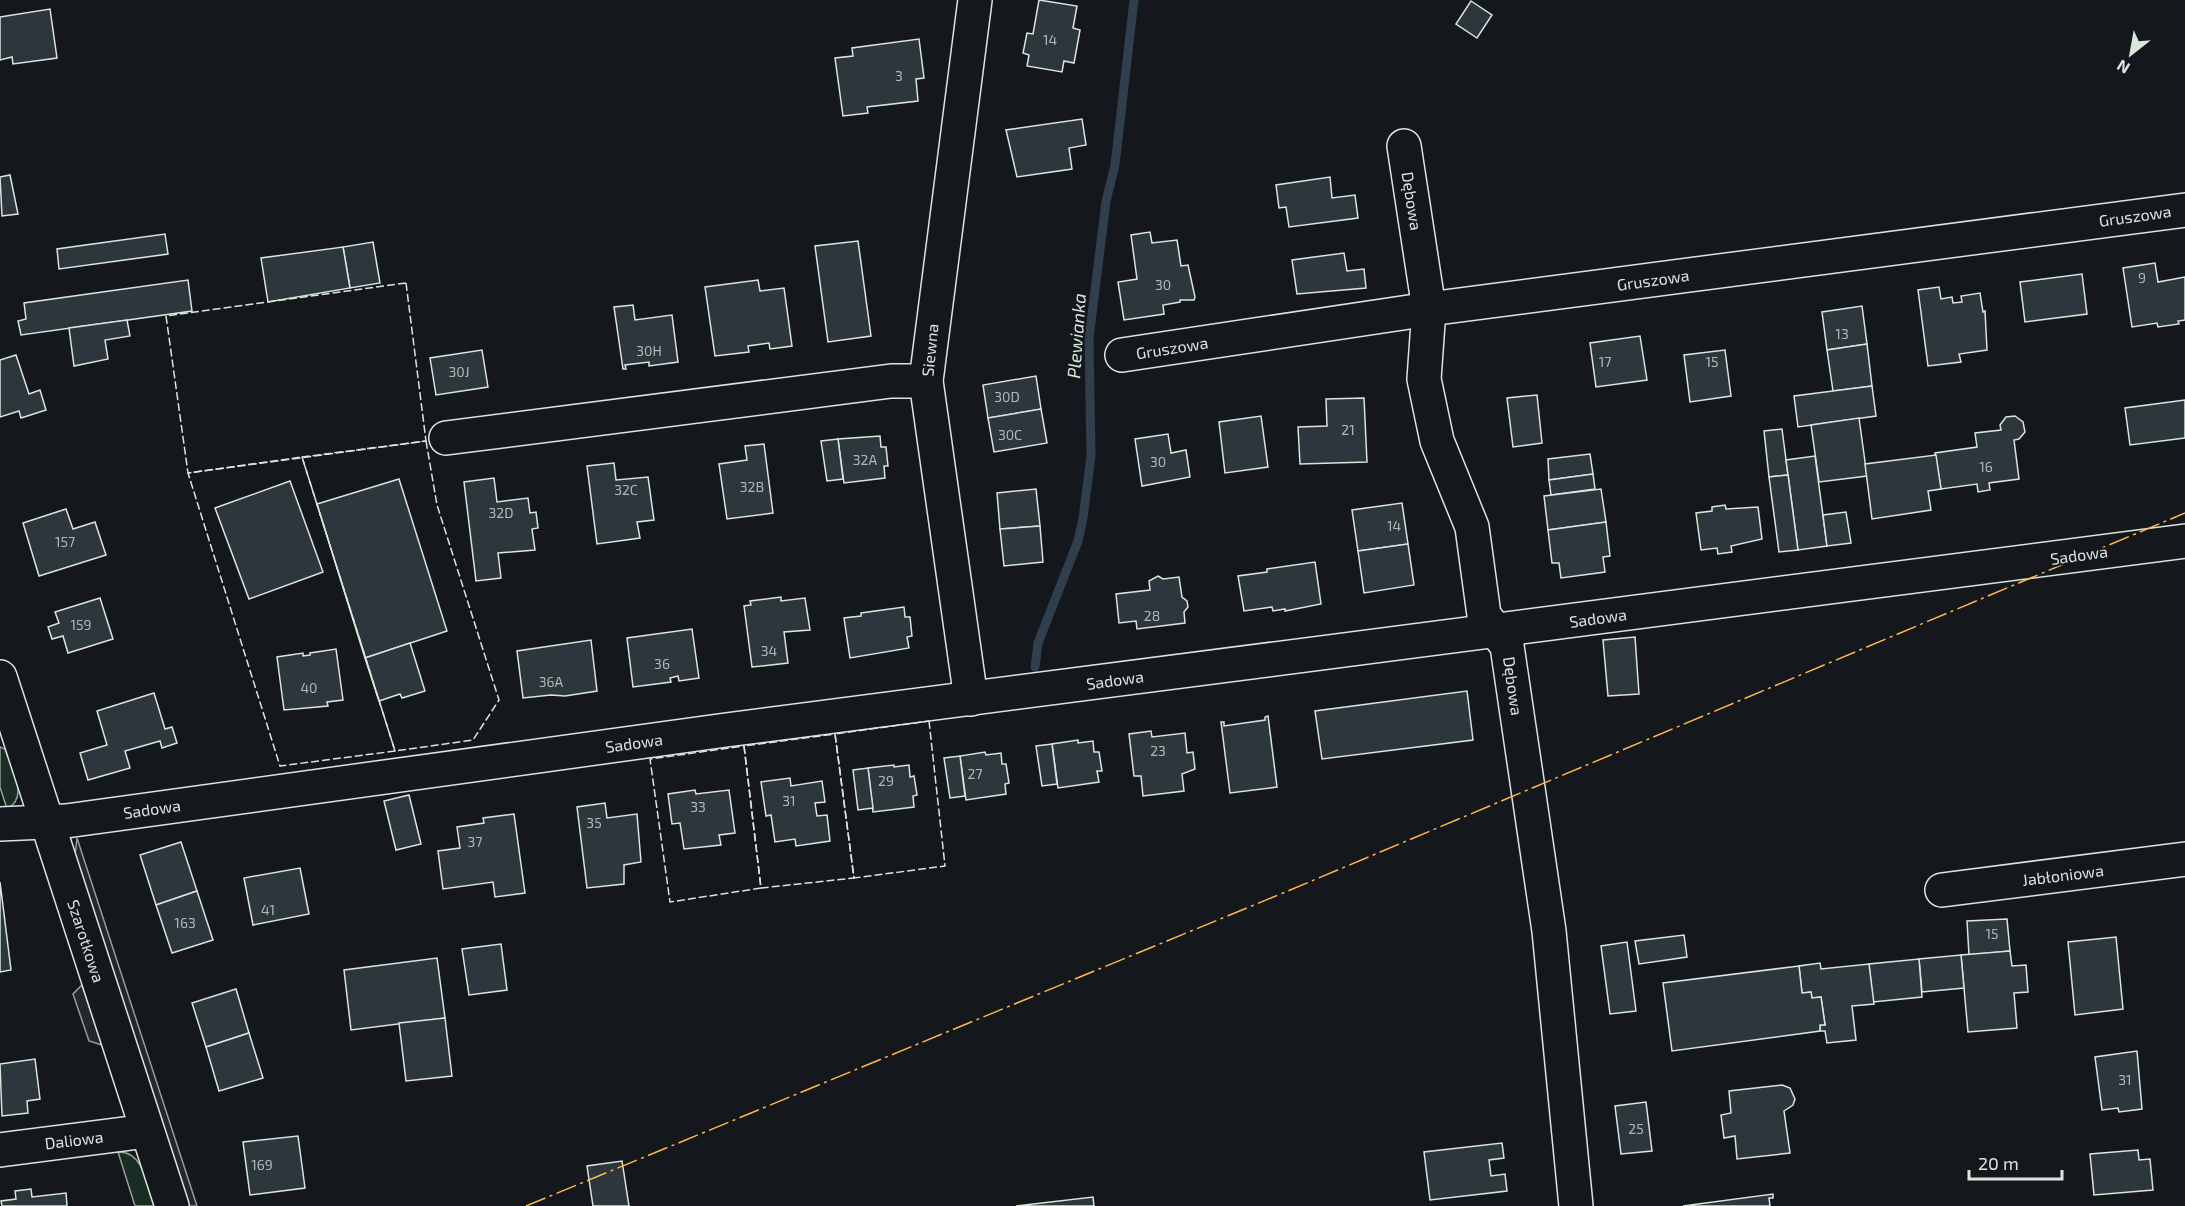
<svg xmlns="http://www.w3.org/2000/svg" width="2185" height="1206" font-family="'Exo 2',sans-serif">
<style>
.green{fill:#1a2d24;stroke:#939e99;stroke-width:1.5}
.parking{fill:#24282b;stroke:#939e99;stroke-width:1.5}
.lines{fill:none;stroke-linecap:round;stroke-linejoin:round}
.stream{stroke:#2f3f4d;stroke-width:9}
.building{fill:#2c363c;stroke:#d8e6dc;stroke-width:1.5}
.minor-casing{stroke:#d8e6dc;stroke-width:36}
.minor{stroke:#14181c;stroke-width:33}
.fence{stroke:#d8e6dc;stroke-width:1.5;stroke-dasharray:8 3;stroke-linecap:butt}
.power{stroke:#ffb74d;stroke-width:1.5;stroke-dasharray:21 4.5 3 4.5;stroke-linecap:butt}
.labels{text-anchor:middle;stroke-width:4.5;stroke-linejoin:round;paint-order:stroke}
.number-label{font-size:14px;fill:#adbab4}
.street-label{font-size:16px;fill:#d8e6dc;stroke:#14181c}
.water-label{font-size:18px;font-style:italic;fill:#d8e6dc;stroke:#14181c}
</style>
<rect width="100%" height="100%" fill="#14181c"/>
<g class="green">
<path d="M0,747L5,749C11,767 30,797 7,809L0,787Z"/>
<path d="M118,1152C144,1151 147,1186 154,1206H135Z"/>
</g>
<g class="parking">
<path d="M77,838L197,1206H189L75,855Z"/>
<path d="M82,985L102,1045L89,1041L73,994Z"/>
</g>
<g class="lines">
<path class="stream" d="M1035,667L1038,643L1078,541L1083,518L1091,456L1089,339L1106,201L1115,165L1134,0"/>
</g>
<g class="building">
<path d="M1039,0L1077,6L1073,28L1080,30L1074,63L1064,61L1062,72L1027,66L1029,55L1023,53L1027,33L1033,34Z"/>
<path d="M1471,1L1492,15L1477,38L1456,24Z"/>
<path d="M50,9L57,58L13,64L12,57L0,60V17Z"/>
<path d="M919,39L924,78L916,79L918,101L867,107L868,113L843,116L835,58L853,56L852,48Z"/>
<path d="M1082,119L1086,145L1069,148L1072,169L1017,177L1006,130Z"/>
<path d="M10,175L18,214L2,216L0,177Z"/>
<path d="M1330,177L1332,198L1355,195L1358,218L1289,227L1286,207L1279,208L1276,185Z"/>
<path d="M1150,232L1152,243L1177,240L1181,266L1188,265L1195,297L1194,300H1180V302L1163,305L1164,314L1124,320L1118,282L1137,279L1131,235Z"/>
<path d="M165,234L168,254L59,269L57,249Z"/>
<path d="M858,241L871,336L828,342L815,246Z"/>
<path d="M373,242L380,283L350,288L343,247Z"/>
<path d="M343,247L350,288L268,302L261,258Z"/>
<path d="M1344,253L1347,271L1364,269L1366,288L1297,294L1292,260Z"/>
<path d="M2155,263L2158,282L2185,277V320L2178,321L2179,324L2158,327L2157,323L2132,327L2123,268Z"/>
<path d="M2082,274L2087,314L2025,322L2020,282Z"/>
<path d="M188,280L192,311L21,335L18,321L26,319L24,303Z"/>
<path d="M758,280L760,291L784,288L792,346L770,349L769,343L748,346L749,352L715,356L705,287Z"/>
<path d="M1939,287L1941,299L1952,297L1953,303L1962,302L1961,296L1980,293L1983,312L1985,311L1987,350L1959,354L1961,362L1928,366L1918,290Z"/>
<path d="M633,305L635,320L672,315L678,362L649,366V362L625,365L626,369H623L614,307Z"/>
<path d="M1862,306L1867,344L1827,350L1822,312Z"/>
<path d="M127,320L130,336L105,340L108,359L74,366L69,328Z"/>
<path d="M1640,336L1647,380L1596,387L1590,343Z"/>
<path d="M1867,344L1872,386L1833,391L1827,350Z"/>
<path d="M482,350L488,387L436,395L430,358Z"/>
<path d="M1725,350L1731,396L1690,402L1684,355Z"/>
<path d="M16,355L29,394L40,390L46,410L21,418L19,411L0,417V360Z"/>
<path d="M1036,376L1041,409L988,418L983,385Z"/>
<path d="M1872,386L1876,416L1798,427L1794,396Z"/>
<path d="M1537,395L1542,443L1513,447L1507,398Z"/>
<path d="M1364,398L1367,462L1300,464L1298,427L1327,426L1326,399Z"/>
<path d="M2185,400V438L2130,445L2125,408Z"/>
<path d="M1041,409L1047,443L994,452L988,418Z"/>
<path d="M1261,416L1268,467L1225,473L1219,422Z"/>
<path d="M2015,416L2023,422L2025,432L2019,439L2014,440L2019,479L1989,483L1990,490L1978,492L1977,484L1941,489L1935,453L1977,447L1975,433L2001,430L2000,425L2006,417Z"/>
<path d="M1859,418L1867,476L1819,482L1811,425Z"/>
<path d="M1782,429L1788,475L1769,477L1764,431Z"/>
<path d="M1168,434L1171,453L1186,450L1190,477L1142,486L1135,439Z"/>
<path d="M880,436L881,447H886L888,466H884L885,478L844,483L838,439Z"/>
<path d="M838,439L843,479L827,481L821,441Z"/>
<path d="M764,444L773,513L727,519L719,464L747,460L745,446Z"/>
<path d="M1590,454L1593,474L1549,480L1548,459Z"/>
<path d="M1936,455L1941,489L1928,491L1931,510L1872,519L1865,464Z"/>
<path d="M1815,456L1827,546L1798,550L1786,460Z"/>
<path d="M614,463L616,480L648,477L654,520L637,522L640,538L597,544L587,466Z"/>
<path d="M1593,474L1595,489L1551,495L1549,480Z"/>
<path d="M1788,475L1798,550L1779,552L1769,477Z"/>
<path d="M494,478L497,502L528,498L530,513L536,512L538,528L532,529L535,550L498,553L501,578L476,581L464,482Z"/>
<path d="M399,479L447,631L365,658L317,504Z"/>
<path d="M290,481L323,572L249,599L215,508Z"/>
<path d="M1036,489L1040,526L1000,529L997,493Z"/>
<path d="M1601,489L1606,522L1548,530L1544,496Z"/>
<path d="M1402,503L1408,544L1358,551L1352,510Z"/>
<path d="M1725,505L1726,509L1758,507L1762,539L1731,546L1732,552L1718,554L1717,548L1701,550L1696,513L1712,511V507Z"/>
<path d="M66,509L73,529L95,522L106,555L39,576L23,523Z"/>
<path d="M1846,512L1851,543L1827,546L1823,515Z"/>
<path d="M1606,522L1610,556L1603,557L1605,572L1561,578L1559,563H1552L1548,530Z"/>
<path d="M1040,526L1043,562L1004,566L1000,529Z"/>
<path d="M1408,544L1414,585L1364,593L1358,551Z"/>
<path d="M1315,562L1321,604L1285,611V609L1273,611L1272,607L1244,611L1238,576L1267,572V569Z"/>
<path d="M1158,576L1163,579L1179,577L1182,597L1187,601L1188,607L1184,612L1185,623L1137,629L1136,621L1119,623L1116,594L1150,590L1149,581Z"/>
<path d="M781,597V601L805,598L810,630L784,632L788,663L752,667L744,606L751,605L750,601Z"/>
<path d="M100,598L113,639L68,653L63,636L52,639L48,627L59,623L55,612Z"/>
<path d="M904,607L905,617H910L912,636L907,637L909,648L850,658L844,618L861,616V613Z"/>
<path d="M692,629L699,678L679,681L678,676L670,678L671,682L633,687L627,638Z"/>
<path d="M1635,637L1639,694L1608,696L1603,640Z"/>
<path d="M591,640L597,691L565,696L551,695L523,698L517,651Z"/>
<path d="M410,643L425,691L402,698L400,694L379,701L365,658Z"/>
<path d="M336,649L343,700L327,702L328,706L284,710L277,657L303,653V656L310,655V653Z"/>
<path d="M1467,691L1473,740L1322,759L1315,711Z"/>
<path d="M154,693L165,729L172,727L177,743L162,748L160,741L125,751L130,768L88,780L80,753L107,745L97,711Z"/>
<path d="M1268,716L1277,787L1230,793L1221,722H1224V726L1265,720V717Z"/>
<path d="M1151,731L1152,737L1185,733L1187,753L1193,752L1195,769L1182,774L1184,791L1143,796L1141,776H1134L1129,734Z"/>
<path d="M1078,740V743L1093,741L1094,752H1099L1102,771H1097L1099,782L1058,788L1052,744Z"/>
<path d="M1052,744L1057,784L1042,786L1036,746Z"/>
<path d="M985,752L986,755L1001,753L1002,764H1006L1009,783L1005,784L1006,794L966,800L960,756Z"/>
<path d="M960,756L965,796L950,798L944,758Z"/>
<path d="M894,765V767L909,765L910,777L914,776L917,795L913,796L914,807L873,812L868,768Z"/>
<path d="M868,768L873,808L858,810L853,770Z"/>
<path d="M790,778L791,786L822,781L825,802L815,803L817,816L827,815L830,841L796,846L795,839L775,842L771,815L766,816L761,782Z"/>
<path d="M695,790L696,794L729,790L735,833L719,835L721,845L684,849L680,823L672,824L668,794Z"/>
<path d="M409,795L421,844L396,850L384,801Z"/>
<path d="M605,803L607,818L637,814L641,862L624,865V884L587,888L577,807Z"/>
<path d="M514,814L525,893L495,897L493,882L443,889L438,851L460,848L457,827L484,823L483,818Z"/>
<path d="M181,842L197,891L156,905L140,855Z"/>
<path d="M300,868L309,914L253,925L244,878Z"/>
<path d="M0,882L11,970L0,972Z"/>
<path d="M197,891L213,940L172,953L156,905Z"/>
<path d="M2007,919L2010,951L1969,955L1967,921Z"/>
<path d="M1684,935L1687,957L1639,964L1635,941Z"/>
<path d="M2116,937L2123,1009L2075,1015L2068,942Z"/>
<path d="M1627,942L1636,1011L1610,1014L1601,946Z"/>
<path d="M501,944L507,990L469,995L462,949Z"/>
<path d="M2010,951L2012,966L2026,965L2028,992L2014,993L2017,1028L1968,1032L1961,955Z"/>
<path d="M1961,955L1964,988L1922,992L1919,959Z"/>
<path d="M437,958L445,1018L351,1030L344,970Z"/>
<path d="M1919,959L1922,997L1873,1002L1869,964Z"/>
<path d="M1820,963L1821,969L1869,964L1874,1004L1852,1006L1856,1040L1827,1043L1825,1031H1820V1025H1825L1821,997L1812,998L1811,992L1802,993L1799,966Z"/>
<path d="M1799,966L1802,993L1811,992L1812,998L1821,997L1825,1025H1820V1031L1672,1051L1663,983Z"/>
<path d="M236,989L249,1033L206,1047L192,1003Z"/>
<path d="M445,1018L452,1076L406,1081L399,1023Z"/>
<path d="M249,1033L263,1078L219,1091L206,1047Z"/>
<path d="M2137,1051L2142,1109L2119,1112L2118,1108L2102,1110L2095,1057Z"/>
<path d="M35,1059L40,1099L27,1101L28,1113L2,1116L0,1064Z"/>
<path d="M1782,1085L1790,1088L1795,1099L1793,1105L1784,1111L1790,1153L1737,1159L1735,1136L1724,1138L1721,1115L1731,1113L1729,1091Z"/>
<path d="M1646,1102L1652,1151L1621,1154L1615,1106Z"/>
<path d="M298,1136L305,1188L250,1195L243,1142Z"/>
<path d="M1502,1143L1504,1158L1489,1160L1491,1176L1505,1174L1507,1191L1430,1200L1424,1152Z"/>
<path d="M2138,1150L2139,1160L2150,1159L2153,1190L2094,1195L2090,1154Z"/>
<path d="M622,1161L629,1206H593L587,1166Z"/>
<path d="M31,1189L32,1197L66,1193L67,1206H2L1,1201L16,1199L15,1191Z"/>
<path d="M1773,1194V1198H1769L1770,1206H1683Z"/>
<path d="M1093,1197L1094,1206H1016Z"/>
</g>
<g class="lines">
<defs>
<g id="minor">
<path d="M1404,146L1429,309L1424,379L1437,441L1472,527L1484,615L1507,646L1549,931L1576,1206"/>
<path d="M1122,355L1429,309L2185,210"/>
<path d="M446,438L891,381H926"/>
<path d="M0,677L172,1206"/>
<path d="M971,699L926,381L975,0"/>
<path d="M0,824L66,821L726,730L2185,541"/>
<path d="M1942,890L2185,859"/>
<path d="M0,1150L147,1131"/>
</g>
</defs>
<use href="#minor" class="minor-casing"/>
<use href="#minor" class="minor"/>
<g class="fence">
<path d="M406,283L426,441L188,473L166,316Z"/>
<path d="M426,441L437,505L499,700L473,740L395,751L302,457Z"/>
<path d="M302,457L395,751L280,766L188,473Z"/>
<path d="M929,721L945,866L854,878L835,734Z"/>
<path d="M835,734L854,878L761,888L744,746Z"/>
<path d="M744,746L761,888L670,902L650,759Z"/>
</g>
<path class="power" d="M526,1206L1283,893L2185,513"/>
</g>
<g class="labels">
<g class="number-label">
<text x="1050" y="45">14</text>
<text x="899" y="81">3</text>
<text x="2142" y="283">9</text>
<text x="1163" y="290">30</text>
<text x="1842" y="339">13</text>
<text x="649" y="356">30H</text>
<text x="1605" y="367">17</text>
<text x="1712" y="367">15</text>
<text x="459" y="377">30J</text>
<text x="1007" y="402">30D</text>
<text x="1348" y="435">21</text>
<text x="1010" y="440">30C</text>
<text x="865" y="465">32A</text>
<text x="1158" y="467">30</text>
<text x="1986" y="472">16</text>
<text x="752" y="492">32B</text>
<text x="626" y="495">32C</text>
<text x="501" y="518">32D</text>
<text x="1394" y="531">14</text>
<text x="65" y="547">157</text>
<text x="1152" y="621">28</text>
<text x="81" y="630">159</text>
<text x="769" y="656">34</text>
<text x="662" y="669">36</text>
<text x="551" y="687">36A</text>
<text x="309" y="693">40</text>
<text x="1158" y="756">23</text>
<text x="975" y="779">27</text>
<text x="886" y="786">29</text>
<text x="789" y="806">31</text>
<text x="698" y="812">33</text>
<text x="594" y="828">35</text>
<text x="475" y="847">37</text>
<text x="268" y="915">41</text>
<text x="185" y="928">163</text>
<text x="1992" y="939">15</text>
<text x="2125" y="1085">31</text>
<text x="1636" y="1134">25</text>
<text x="262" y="1170">169</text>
</g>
<g class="street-label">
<text transform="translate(1412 201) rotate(81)" y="6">Dębowa</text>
<text transform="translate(2135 216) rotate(-8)" y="6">Gruszowa</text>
<text transform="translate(1653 280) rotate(-8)" y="6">Gruszowa</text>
<text transform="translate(1172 348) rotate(-9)" y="6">Gruszowa</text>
<text transform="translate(930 350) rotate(-84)" y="6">Siewna</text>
<text transform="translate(2079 555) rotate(-8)" y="6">Sadowa</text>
<text transform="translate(1598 618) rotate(-8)" y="6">Sadowa</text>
<text transform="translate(1115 680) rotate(-8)" y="6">Sadowa</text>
<text transform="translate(1513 686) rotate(82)" y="6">Dębowa</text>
<text transform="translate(634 743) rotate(-8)" y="6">Sadowa</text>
<text transform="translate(152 809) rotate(-8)" y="6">Sadowa</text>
<text transform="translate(2063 875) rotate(-7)" y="6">Jabłoniowa</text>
<text transform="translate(86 941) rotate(72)" y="6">Szarotkowa</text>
<text transform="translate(74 1140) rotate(-7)" y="6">Daliowa</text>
</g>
<g class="water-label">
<text transform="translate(1077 336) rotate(-86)" y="6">Plewianka</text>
</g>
</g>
<g transform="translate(2131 54) rotate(211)" stroke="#14181c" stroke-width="4.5" paint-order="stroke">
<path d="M0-4.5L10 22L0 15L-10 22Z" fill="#d8e6dc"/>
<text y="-9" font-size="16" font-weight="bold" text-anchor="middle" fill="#d8e6dc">N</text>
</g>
<path d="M1969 1170v9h93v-9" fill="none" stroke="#d8e6dc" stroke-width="3"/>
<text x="1978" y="1170" font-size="18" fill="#d8e6dc" stroke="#14181c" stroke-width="4.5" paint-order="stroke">20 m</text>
</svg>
